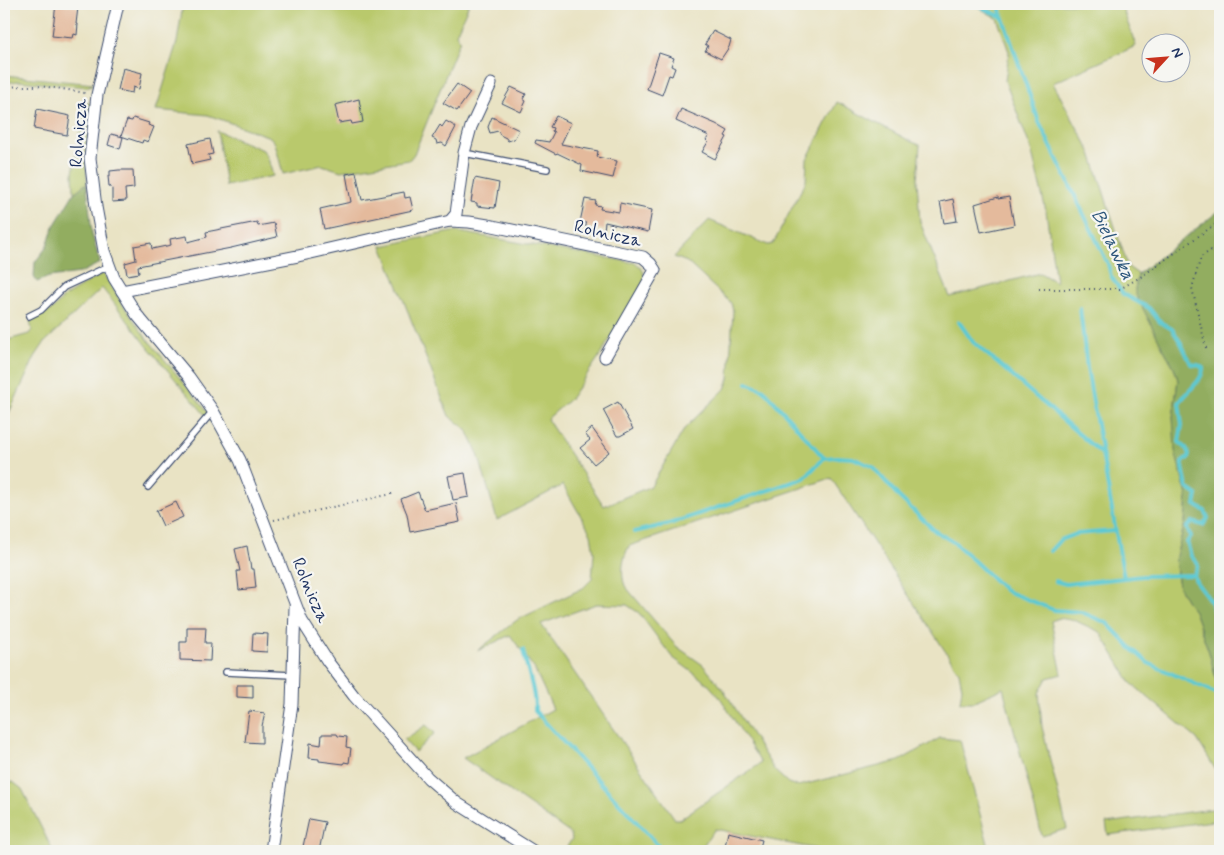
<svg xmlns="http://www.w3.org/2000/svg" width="1224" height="855" font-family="Mynerve,sans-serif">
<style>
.green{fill:#b9c96c;stroke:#6a7c65;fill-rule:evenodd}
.forest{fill:#92ad60;stroke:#566e5f}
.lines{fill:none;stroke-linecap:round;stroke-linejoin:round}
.stream{stroke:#5dc9d3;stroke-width:4}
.building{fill:#e4ba9c}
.lane-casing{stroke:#3a4a6d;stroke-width:8}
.street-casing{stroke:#3a4a6d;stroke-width:13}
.path{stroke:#3a4a6d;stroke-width:2;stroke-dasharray:1 4;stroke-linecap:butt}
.lane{stroke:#fff;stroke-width:5.5}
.street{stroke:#fff;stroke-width:11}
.labels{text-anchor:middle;stroke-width:4.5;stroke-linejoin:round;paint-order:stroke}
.street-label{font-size:18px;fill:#1b2f5e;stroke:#f6f6f2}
.water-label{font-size:19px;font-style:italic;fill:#2c567b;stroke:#f6f6f2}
</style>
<rect width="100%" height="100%" fill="#f6f6f2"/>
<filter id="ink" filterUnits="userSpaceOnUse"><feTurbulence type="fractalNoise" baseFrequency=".02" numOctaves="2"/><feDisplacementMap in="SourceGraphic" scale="10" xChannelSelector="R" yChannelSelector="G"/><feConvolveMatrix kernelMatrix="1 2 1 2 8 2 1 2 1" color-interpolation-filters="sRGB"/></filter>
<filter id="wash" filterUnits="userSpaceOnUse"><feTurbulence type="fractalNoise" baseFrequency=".0096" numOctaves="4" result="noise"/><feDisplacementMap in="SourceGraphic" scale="20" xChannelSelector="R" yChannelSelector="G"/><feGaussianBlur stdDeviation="1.12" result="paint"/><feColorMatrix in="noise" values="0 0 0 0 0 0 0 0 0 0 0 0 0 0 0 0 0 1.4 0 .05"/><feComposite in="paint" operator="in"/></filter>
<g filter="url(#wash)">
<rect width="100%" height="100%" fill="#e9e3c4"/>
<g class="green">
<path d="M183,4H469L456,34L460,40L414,154L409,160L341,171L322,165L283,174L275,143L270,137L208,115L156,110L177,42Z"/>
<path d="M972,4H1121L1136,46L1053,83L1091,153L1128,267L1138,274L1135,289L1163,348L1174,367L1178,380L1173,417L1187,495L1185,523L1175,560L1179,587L1186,600L1194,611L1209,652L1220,695V777L1197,739L1131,683L1100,632L1076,621L1059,618L1051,621L1062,674L1047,678L1039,693L1042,727L1067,829L1042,836L1003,688L973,702H960L962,688L959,672L831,478L629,546C623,558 620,573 625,586L676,646L703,665L723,689L775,771L788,783L798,786L899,761L940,738L960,740L990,851H827L715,829L699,851H564L572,839L571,834L463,758L553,709L534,668L510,635L477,651L517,620L583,588L592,579L594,553L591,534L563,485L497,520L478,454L467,430L449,416L382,246L451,232H459L636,263C644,269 645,274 644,283L599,357L570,399L547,419L604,506L651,486L685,428L725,389L729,379L733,311L731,303L687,262L674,257L709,220L768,245L773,244L806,181L807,159L837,102L912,142L920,145L917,181L920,222L950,297L1040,273L1056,282L1046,211L1031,149L1005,81L1009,52L997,18ZM596,604L627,605L639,613L672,657L707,683L721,699L761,763L680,819H675L541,624Z"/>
<path d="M4,75L93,84L87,87L18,81L4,83Z"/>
<path d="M85,102L91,104L86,156L87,185H84L74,193L73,173Z"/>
<path d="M217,131L263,150L268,158L273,176L226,186Z"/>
<path d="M103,273L123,305L145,336L207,411L211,422L148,347L102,288L45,342L35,357L9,413L10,405L5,401L8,363L4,360V341L29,334L32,330L30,321L53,309L64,297Z"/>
<path d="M426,725L435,733L415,752L404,740Z"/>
<path d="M4,782H13L22,789L53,851H4Z"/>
<path d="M1220,808V820L1108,835L1106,823Z"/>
</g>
<g class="forest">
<path d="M84,185H87L92,234L100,263L80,273L49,277L37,282L34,277L35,262L46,248L54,226L74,193Z"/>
<path d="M1220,210V695L1209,652L1194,611L1186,600L1179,587L1175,560L1185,523L1187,496L1175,451L1173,417L1178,380L1174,367L1163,348L1135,293V289L1138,274Z"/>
</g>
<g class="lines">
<g class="stream">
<path d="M974,4L1002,17"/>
<path d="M998,4L1039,122L1108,264L1111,276L1123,294L1149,308L1160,322L1172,329L1181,343L1191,364L1198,365L1203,368C1203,381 1186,392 1179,403L1182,425L1179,442L1186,448L1189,454L1188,458L1182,462L1187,488L1197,495L1195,505L1205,511L1208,518L1203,525L1192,522L1187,528L1188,531L1191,536L1187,542L1191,556L1197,563L1198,566L1194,575L1196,582L1212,603L1215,618L1220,628"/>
<path d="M1080,308L1087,368L1124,578L1143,576L1194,575"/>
<path d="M959,322L973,342L1102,454"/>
<path d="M747,383L764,390L824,458"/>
<path d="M634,532L669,524L804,478L824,458L837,457L853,458L873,467L899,497L935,531L955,543L1006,591L1054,610L1081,612L1107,623L1131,648L1148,663L1220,695"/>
<path d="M1050,551L1060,540L1076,534L1115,531"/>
<path d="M1055,581L1066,584L1124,578"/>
<path d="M523,650C527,670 536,692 535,711L663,851"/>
</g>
</g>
<g id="blocks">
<g class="building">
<path d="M56,4L78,7L76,24H78L77,35L74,34L73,38L52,36Z"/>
<path d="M713,31L731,40L729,47L721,59L705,51L708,46L705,44Z"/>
<path d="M659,53L674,58L671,66L675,68L672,76L669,75L662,95L647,89Z"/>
<path d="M123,68L142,73L139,89L133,87L132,93L118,90Z"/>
<path d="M457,84L470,93L457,111L443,103Z"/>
<path d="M511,87L526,94L523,99L526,101L521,112L502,103Z"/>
<path d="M359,99L363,122L352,124L351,121L339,123L335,105Z"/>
<path d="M37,109L70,116L67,135L34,129Z"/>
<path d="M681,109L716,124L728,131L725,136L727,137L715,159L702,152L708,142L706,140L709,136L676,121Z"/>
<path d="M556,116L571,123L561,144L598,151L597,157L617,161L613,178L581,171L582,165L557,153L556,154L535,143L536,140L549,142L554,132L552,131L553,128L550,127Z"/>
<path d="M492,117L519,130L514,139L508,141L506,138L500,135L498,131L490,133L488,127Z"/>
<path d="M133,118L149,123L148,125L154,127L148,142L143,140L142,143L121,136L127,120L132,121Z"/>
<path d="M446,121L456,127L446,146L442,143L437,144L436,140L432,138L440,125L442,127Z"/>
<path d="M111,134L123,137L120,149L108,145Z"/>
<path d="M210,139L213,154L208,155L210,160L192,164L188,144Z"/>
<path d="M119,170H133L134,188L125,189L126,201L112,202V189L110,186H109L108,176H110V171Z"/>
<path d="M356,172L362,200L404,192L405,198L410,197L413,210L324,229L320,209L351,202L346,174Z"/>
<path d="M475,178L499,183L495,208L477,206V203L471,202Z"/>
<path d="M998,197V199L1009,197L1014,225L981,232L975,204Z"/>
<path d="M585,199L596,201L595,205L601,206L600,209L619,212L620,203L652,210L648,232L605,222L604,230L586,227V223L580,222Z"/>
<path d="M953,199L957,221L944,223L940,202Z"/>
<path d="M257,222L258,226L274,223L277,237L231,248L138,266L139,273L127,275L125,263L136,260L134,246L151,243L152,249L171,245L170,239L187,236L188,242L207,237L206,232Z"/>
<path d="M618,402L633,429L620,436H617L603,410Z"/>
<path d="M592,428L609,452L594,464L580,448L590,440L585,434Z"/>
<path d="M465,473L469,497L453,500L448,476Z"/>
<path d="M418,492L425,510L456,503L460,522L410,532L407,514L401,499Z"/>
<path d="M176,502L183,517L163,526L156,511Z"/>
<path d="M247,546L251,569H254L256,588L239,590L237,571H240L235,549Z"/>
<path d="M187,627H206L205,643H211L210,661L180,660V642H187Z"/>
<path d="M253,633L268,634L267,652L252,651Z"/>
<path d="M237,685H253V698L237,697Z"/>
<path d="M249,711L265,713L262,726V743L245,742Z"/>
<path d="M322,734H337L338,736L347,737L346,747L351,748L349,763L344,762V764L319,761V759L309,758L310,743L321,745Z"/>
<path d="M309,819L325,822L319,851H302Z"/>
<path d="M728,832L762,840L759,851L739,846L738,851H724Z"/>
</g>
</g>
</g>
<g filter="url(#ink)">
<use href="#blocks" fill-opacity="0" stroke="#3a4a6d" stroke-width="1"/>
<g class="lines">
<defs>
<g id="lane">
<path d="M464,153L547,169"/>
<path d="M29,316L41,310L64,287L109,266"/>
<path d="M148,487L213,411"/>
<path d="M226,672L292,675"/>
</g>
<g id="street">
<path d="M118,4L97,95L90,158L96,207L104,251L114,278L137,315L189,377L213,411L240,460L302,621L328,662L354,696L428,778L457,803L533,851"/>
<path d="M450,221L469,222L488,225L643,257L651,264L655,270L605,357"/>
<path d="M122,291L298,256L450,221L456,214L464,153L471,127L491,84"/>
<path d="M271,851L292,704L295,607"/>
</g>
</defs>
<use href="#lane" class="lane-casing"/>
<use href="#street" class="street-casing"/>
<g class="path">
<path d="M4,88C31,83 58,88 85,93"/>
<path d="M1039,289H1120L1142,276L1220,221"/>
<path d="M1206,348L1192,288L1201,257L1220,244"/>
<path d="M274,520L396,493"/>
</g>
<use href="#lane" class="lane"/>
<use href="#street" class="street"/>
</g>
</g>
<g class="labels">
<g class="street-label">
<text transform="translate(78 133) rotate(-86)" y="6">Rolnicza</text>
<text transform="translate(608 233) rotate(13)" y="6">Rolnicza</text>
<text transform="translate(311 590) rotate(67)" y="6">Rolnicza</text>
</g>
<g class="water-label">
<text transform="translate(1114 244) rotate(64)" y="7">Bielawka</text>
</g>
</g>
<rect width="1224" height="855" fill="none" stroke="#f6f6f2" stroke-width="20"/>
<g transform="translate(1166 58) rotate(64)"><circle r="24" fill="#f6f6f2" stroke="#9ea6b7"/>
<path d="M0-4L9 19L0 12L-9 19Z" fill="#c8321e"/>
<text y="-8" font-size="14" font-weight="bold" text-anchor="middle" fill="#1b2f5e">N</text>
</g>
</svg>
